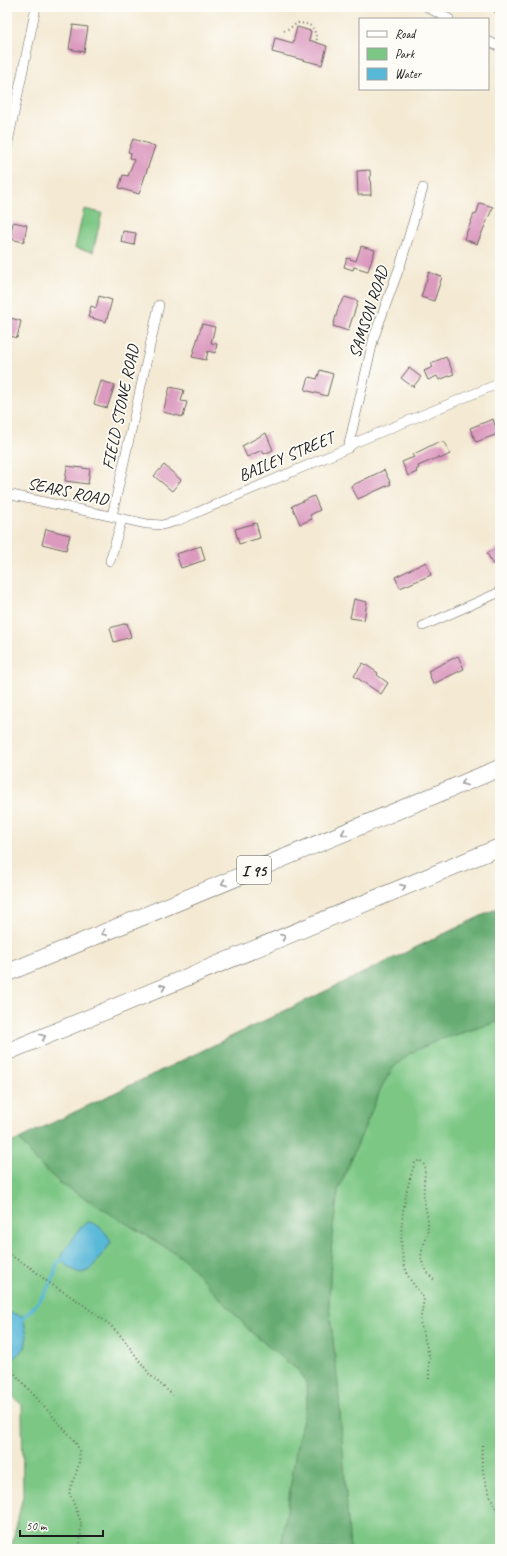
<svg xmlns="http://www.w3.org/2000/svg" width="507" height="1556" font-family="Caveat,sans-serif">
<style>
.green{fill:#7dc785;stroke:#4c7250}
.forest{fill:#66ac72;stroke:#416447}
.water{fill:#59b8d8;stroke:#3a6a7a}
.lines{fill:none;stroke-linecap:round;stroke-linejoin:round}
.stream{stroke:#59b8d8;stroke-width:3.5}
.building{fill:#dc9abf}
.street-casing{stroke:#68645c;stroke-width:10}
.secondary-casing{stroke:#68645c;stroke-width:14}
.highway-casing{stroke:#68645c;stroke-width:18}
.path{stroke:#68645c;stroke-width:2;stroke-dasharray:1 3;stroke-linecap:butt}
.street{stroke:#fff;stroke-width:9}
.secondary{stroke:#fff;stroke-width:13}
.highway{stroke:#fff;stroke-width:17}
.oneway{stroke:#999}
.labels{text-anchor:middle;stroke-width:3.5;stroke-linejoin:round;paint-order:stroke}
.shield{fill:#fdfcf7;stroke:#605f5e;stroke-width:1}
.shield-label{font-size:16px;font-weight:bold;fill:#1c1c1c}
.street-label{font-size:17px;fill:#1c1c1c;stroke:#fdfcf7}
</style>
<rect width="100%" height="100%" fill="#fdfcf7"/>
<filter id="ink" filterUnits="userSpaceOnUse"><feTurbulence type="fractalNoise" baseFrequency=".025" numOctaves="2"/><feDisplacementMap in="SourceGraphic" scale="8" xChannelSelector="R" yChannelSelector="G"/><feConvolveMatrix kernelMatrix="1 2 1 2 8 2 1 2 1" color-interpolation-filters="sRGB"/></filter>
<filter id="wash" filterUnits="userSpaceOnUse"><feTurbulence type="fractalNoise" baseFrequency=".012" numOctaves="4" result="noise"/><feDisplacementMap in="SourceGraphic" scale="16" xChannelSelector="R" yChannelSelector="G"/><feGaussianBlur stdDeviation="0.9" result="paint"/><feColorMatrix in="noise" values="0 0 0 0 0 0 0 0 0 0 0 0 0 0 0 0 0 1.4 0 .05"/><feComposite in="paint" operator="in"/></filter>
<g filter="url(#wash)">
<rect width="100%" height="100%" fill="#f4ead4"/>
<g class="green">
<path d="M84,209L102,213L93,252L75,248Z"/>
<path d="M500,907V1549H11L23,1496L22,1405L7,1391V1145Z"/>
</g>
<path class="forest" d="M500,907V1021L439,1040L410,1053L393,1068L382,1086L338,1191L332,1236L329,1304L338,1384L350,1549H281L297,1444L307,1403L306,1383L300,1372L252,1333L183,1258L60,1183L39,1164L19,1139Z"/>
<g class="water">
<path d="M87,1222C97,1222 109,1234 111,1243L90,1270L81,1273C72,1270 62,1265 61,1255L82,1226Z"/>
<path d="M10,1313L23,1316L27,1336L25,1348L14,1358L7,1355V1315Z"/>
</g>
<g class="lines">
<path class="stream" d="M21,1320C33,1309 46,1294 53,1279C57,1272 53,1264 62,1260"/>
</g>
<g id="blocks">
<g class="building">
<path d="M73,25L88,27L84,52L69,49Z"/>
<path d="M297,27L311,31L309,40L327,46L322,65L272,52L275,38L293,43Z"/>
<path d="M133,139L155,146L139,194L119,188L123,175L128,176L134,160L130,158L131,153L128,152Z"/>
<path d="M370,170L371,195H358L357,171Z"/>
<path d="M480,203L493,207L477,244L464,239L474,214L476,215Z"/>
<path d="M13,222L27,225L24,242L10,239Z"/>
<path d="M123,231L136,233L134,245L121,242Z"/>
<path d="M361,246L375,250L368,271L354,267L353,270L344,267L347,258L356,261Z"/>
<path d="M429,272L442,277L434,301L421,297Z"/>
<path d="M99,296L112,300L106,322L88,317L91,306L96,308Z"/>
<path d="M345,297L358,301L348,331L333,326L339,306Z"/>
<path d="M7,317L21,321L17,338L7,335Z"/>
<path d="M202,324L215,327L211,343L217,344L215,353L208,351L206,360L192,357Z"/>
<path d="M446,357L454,374L439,380L437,376L428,380L424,371L433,367L431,363Z"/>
<path d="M409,368L421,377L413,387L401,378Z"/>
<path d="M320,370L333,374L327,396L305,390L309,377L317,379Z"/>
<path d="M101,381L115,385L107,408L94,404Z"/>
<path d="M170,387L184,390L181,401L187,402L183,417L163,412Z"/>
<path d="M493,419L498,434L476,442L470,428Z"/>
<path d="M266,433L273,450L264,454L262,450L247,457L242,446Z"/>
<path d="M444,442L450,454L440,459L439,457L418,466L419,468L416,470L417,472L408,476L402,462L414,457L412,455L436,443Z"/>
<path d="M164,465L181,480L172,491L154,476Z"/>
<path d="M67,466L90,469L88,484L65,481Z"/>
<path d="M384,470L391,484L358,499L351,486Z"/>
<path d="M314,496L320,510L310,515L312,519L300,524L292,506Z"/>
<path d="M256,523L260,538L239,544L235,529Z"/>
<path d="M46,529L70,535L66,550L42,544Z"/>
<path d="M201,546L205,560L181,568L176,554Z"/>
<path d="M500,547V562L493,565L487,553Z"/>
<path d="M426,562L431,575L400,588L395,577Z"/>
<path d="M354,599L367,602L364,620L350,618Z"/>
<path d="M127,623L131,637L114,642L110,628Z"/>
<path d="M458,656L464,669L433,684L428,671Z"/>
<path d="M363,663L378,673L377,675L388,683L381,694L354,676Z"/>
</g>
</g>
</g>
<g filter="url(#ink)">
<use href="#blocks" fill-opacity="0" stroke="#68645c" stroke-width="1"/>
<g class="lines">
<defs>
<g id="street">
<path d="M427,7L449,19"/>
<path d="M488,41L500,47"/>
<path d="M7,147L36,7"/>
<path d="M348,448L374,337L401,263L423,188"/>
<path d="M7,494L147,524L162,525L177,521L348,448L354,443L500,383"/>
<path d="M112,516L159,305"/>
<path d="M110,561L122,519"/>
<path d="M423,626L500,592"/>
</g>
<path id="secondary" d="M499,7L500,8"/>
<g id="highway">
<path d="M7,973L500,768"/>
<path d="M7,1052L500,847"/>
</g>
</defs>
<use href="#street" class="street-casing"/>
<use href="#secondary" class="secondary-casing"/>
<use href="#highway" class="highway-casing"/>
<g class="path">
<path d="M284,31L298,23C313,24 314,27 317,41"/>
<path d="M7,1253L31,1268L48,1282L78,1301L109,1324L122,1337L150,1375L173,1395"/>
<path d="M7,1365L73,1439C87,1456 75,1473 69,1492L81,1522L80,1549"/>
<path d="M429,1379V1355L420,1322L424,1299C419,1290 410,1282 407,1273C395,1242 404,1193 415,1163L420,1160L425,1166C425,1176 423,1187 424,1197C424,1206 428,1214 428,1222C429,1249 409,1253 434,1280"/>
<path d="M482,1445C480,1471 487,1493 500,1515"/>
</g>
<use href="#street" class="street"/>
<use href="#secondary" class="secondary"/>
<use href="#highway" class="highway"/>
</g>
<defs><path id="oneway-chevron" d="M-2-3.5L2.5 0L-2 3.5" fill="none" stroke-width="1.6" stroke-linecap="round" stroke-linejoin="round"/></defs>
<g class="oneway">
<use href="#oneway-chevron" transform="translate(464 783) rotate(157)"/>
<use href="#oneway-chevron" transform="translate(344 833) rotate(157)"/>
<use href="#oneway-chevron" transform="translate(224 883) rotate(157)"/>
<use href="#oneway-chevron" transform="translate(403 887) rotate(-23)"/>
<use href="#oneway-chevron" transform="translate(104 933) rotate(157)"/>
<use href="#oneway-chevron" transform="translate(283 937) rotate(-23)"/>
<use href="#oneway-chevron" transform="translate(163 987) rotate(-23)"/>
<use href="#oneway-chevron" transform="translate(43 1037) rotate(-23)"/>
</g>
</g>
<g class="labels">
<rect class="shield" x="237" y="856" width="34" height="28" rx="3"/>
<g class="shield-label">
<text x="254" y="876">I 95</text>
</g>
<g class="street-label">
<text transform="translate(368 312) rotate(-72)" y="6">SAMSON ROAD</text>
<text transform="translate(120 407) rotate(-78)" y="6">FIELD STONE ROAD</text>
<text transform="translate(286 456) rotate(-23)" y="6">BAILEY STREET</text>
<text transform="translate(68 491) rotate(12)" y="6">SEARS ROAD</text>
</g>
</g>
<rect width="507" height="1556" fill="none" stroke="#fdfcf7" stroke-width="24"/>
<rect x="359" y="18" width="130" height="72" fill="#fdfcf7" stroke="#a3a29f"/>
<rect x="367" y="31" width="20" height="6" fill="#ffffff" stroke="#a3a29f"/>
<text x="395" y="38" font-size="12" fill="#1c1c1c">Road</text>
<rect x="367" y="48" width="20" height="12" fill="#7dc785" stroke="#a3a29f"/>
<text x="395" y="58" font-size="12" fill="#1c1c1c">Park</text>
<rect x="367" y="68" width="20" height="12" fill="#59b8d8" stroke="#a3a29f"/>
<text x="395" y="78" font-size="12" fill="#1c1c1c">Water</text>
<path d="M20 1530v6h83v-6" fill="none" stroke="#1c1c1c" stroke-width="2"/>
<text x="26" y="1530" font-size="12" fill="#1c1c1c" stroke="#fdfcf7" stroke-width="3" paint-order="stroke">50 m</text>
</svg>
